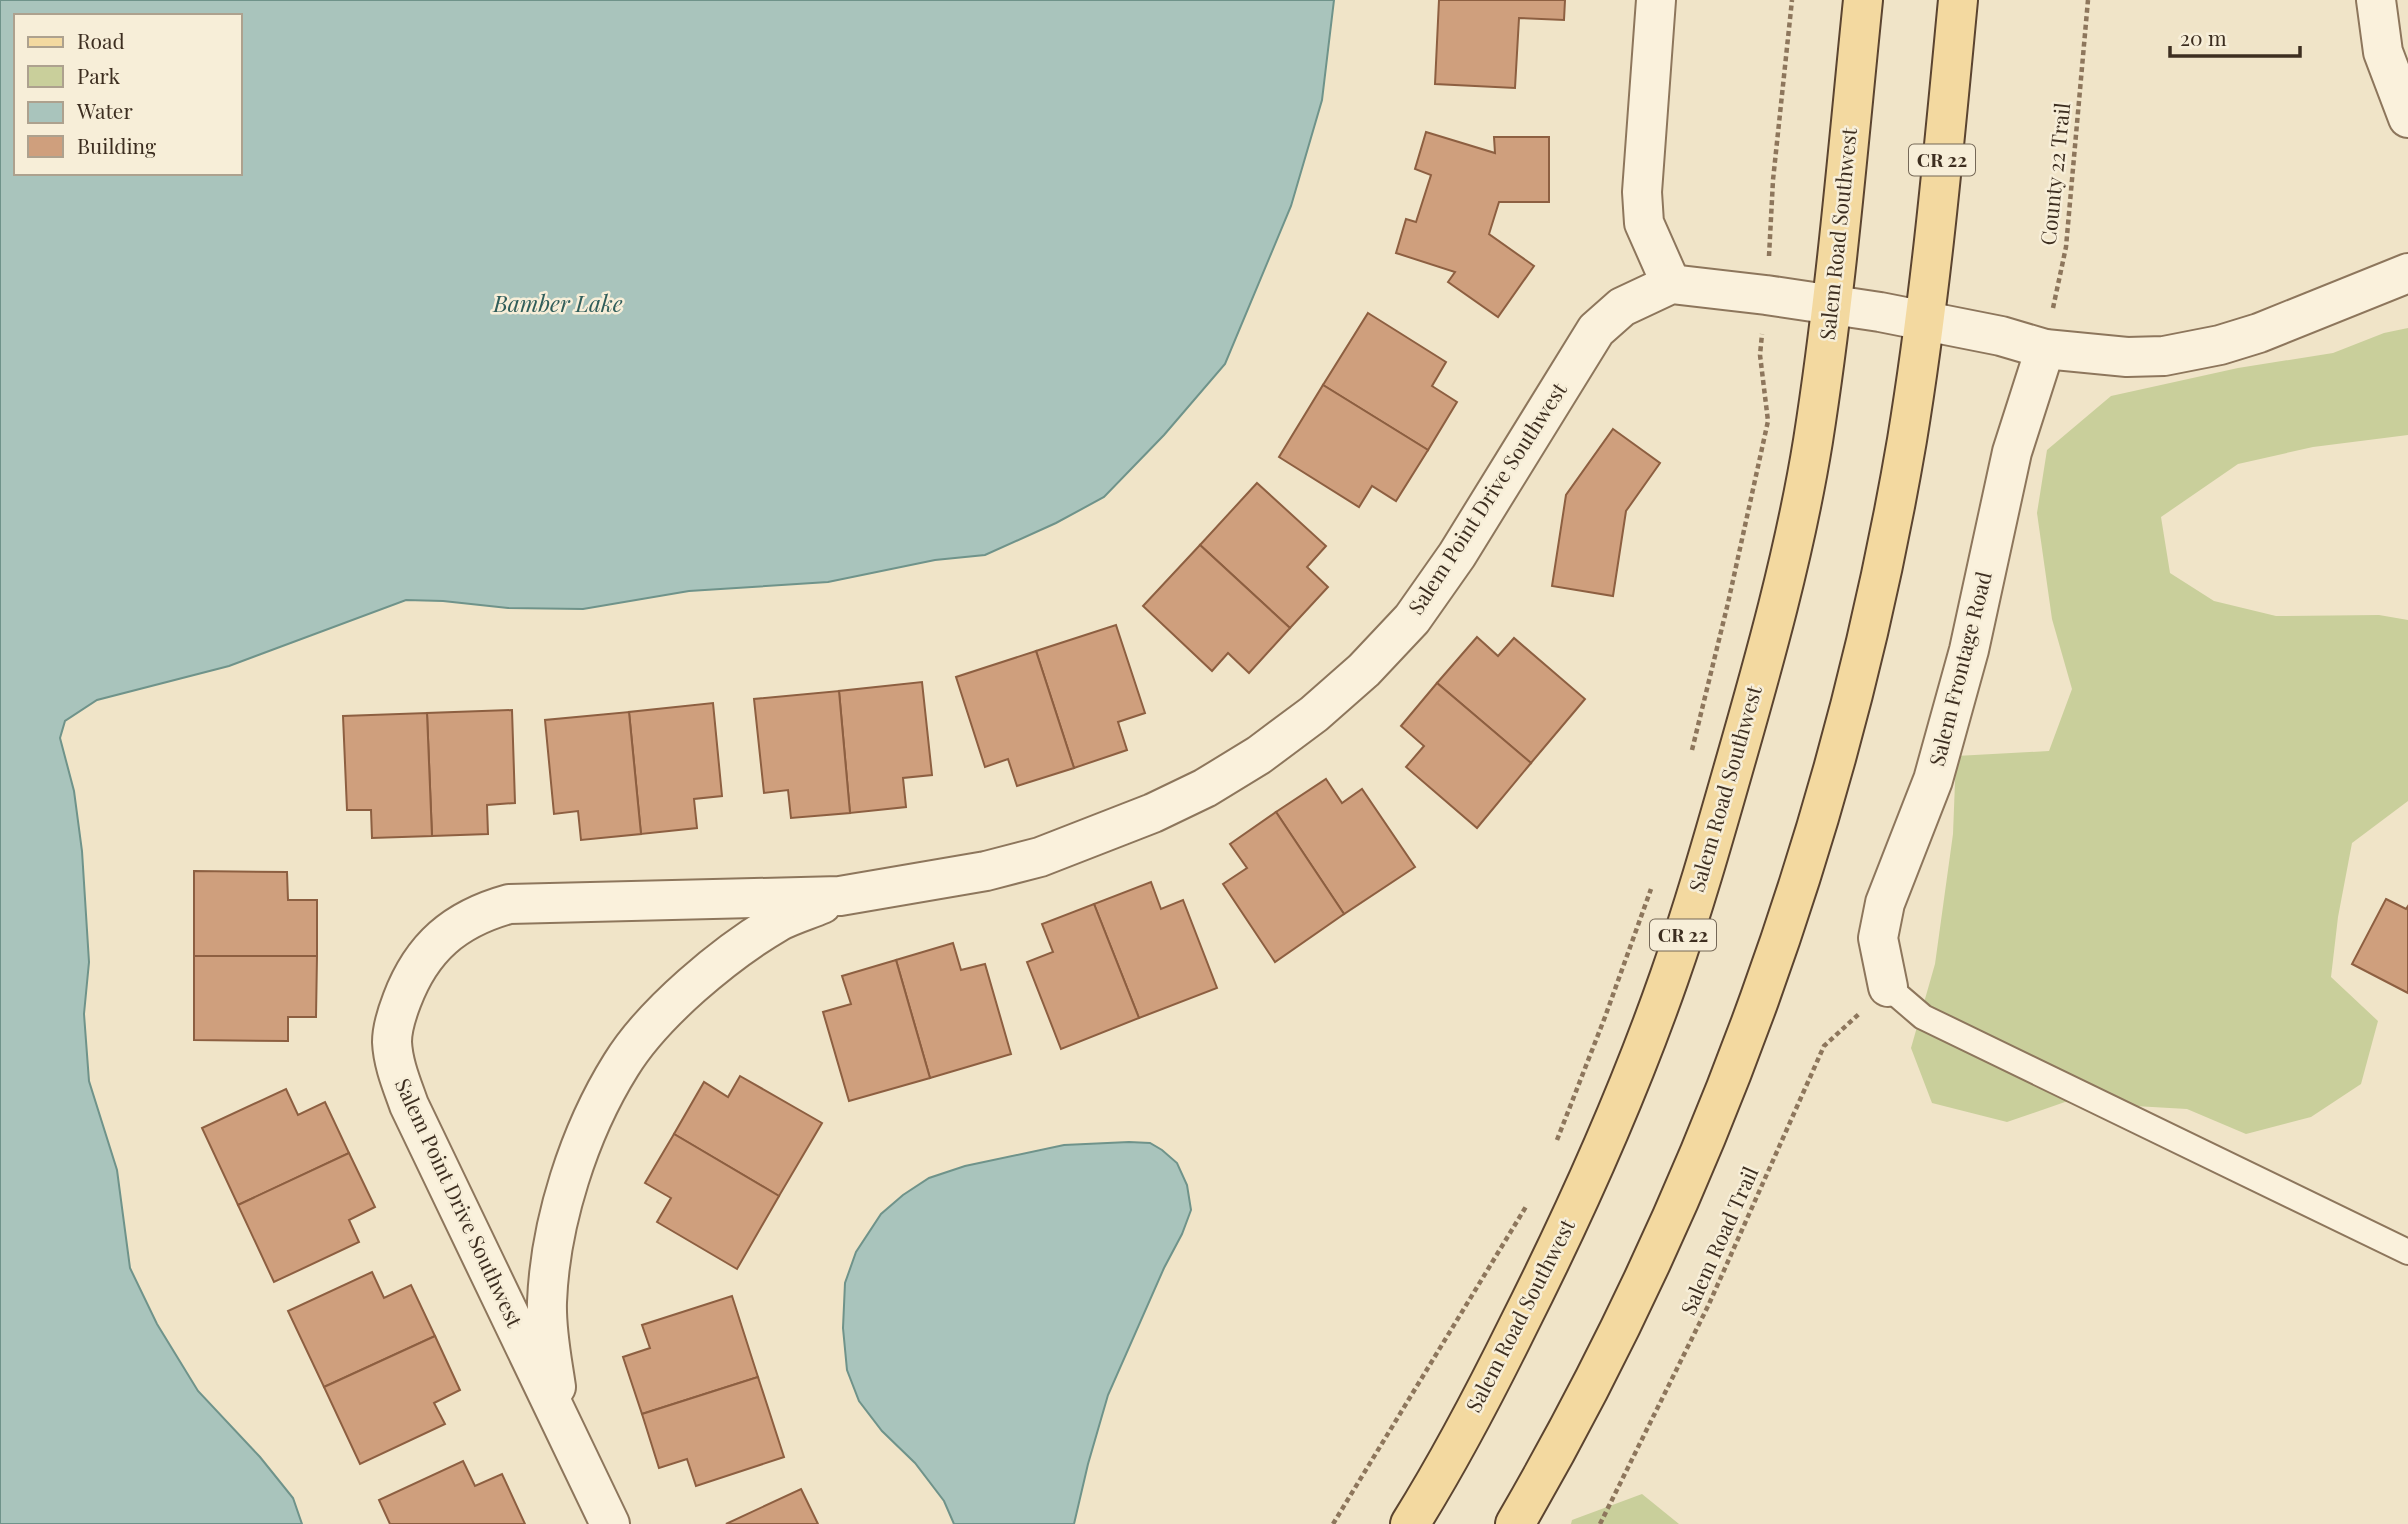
<svg xmlns="http://www.w3.org/2000/svg" width="2408" height="1524" font-family="'Playfair Display',serif">
<style>
.green{fill:#c9cf9b}
.water{fill:#a9c4bc;stroke:#6f938a;stroke-width:2;fill-rule:evenodd}
.building{fill:#cf9f7d;stroke:#8d5f41;stroke-width:2}
.lines{fill:none;stroke-linecap:round;stroke-linejoin:round}
.lane-casing{stroke:#8d765c;stroke-width:28}
.street-casing{stroke:#8d765c;stroke-width:42}
.primary-casing{stroke:#5b4430;stroke-width:42}
.path{stroke:#8d765c;stroke-width:4.5;stroke-dasharray:5 3.5;stroke-linecap:butt}
.lane{stroke:#faf1dc;stroke-width:24}
.street{stroke:#faf1dc;stroke-width:38}
.primary{stroke:#f3d9a0;stroke-width:38}
.labels{text-anchor:middle;stroke-width:5;stroke-linejoin:round;paint-order:stroke}
.shield{fill:#f7eed8;stroke:#756857;stroke-width:2}
.shield-label{font-size:19px;font-weight:bold;fill:#3d2e20}
.street-label{font-size:21px;fill:#3d2e20;stroke:#f7eed8}
.water-label{font-size:23px;font-style:italic;fill:#2f5d5a;stroke:#f7eed8}
</style>
<rect width="100%" height="100%" fill="#f0e4c8"/>
<g class="green">
<path d="M2408,328V435L2313,447L2238,464L2161,517L2170,573L2214,601L2276,616L2379,615L2408,620V801L2352,843L2338,917L2331,977L2378,1021L2361,1084L2311,1117L2246,1134L2187,1109L2065,1102L2007,1122L1932,1103L1911,1048L1935,964L1953,834L1956,756L2049,751L2072,689L2052,619L2037,513L2047,450L2111,396L2238,368L2333,353L2384,333Z"/>
<path d="M1642,1494L1679,1524H1571L1572,1520Z"/>
</g>
<g class="water">
<path d="M0,0H1334L1322,100L1291,206L1225,364L1164,435L1104,497L1056,523L985,555L935,560L828,582L689,591L583,609L508,608L443,601L406,600L229,666L97,700L65,721L60,738L74,791L82,851L89,962L84,1014L89,1081L117,1170L130,1268L157,1324L198,1391L260,1457L293,1498L302,1524H0ZM16,16H240V173H16Z"/>
<path d="M1129,1142L1150,1143L1162,1150L1177,1163L1187,1185L1191,1210L1182,1234L1164,1268L1108,1395L1088,1464L1074,1524H954L944,1501L915,1463L882,1431L859,1401L847,1370L843,1328L845,1283L856,1252L881,1214L903,1195L929,1178L965,1166L1064,1145Z"/>
</g>
<g class="building">
<path d="M1439,0H1565L1564,20L1519,18L1515,88L1435,84Z"/>
<path d="M1426,132L1495,153L1494,137H1549V202H1499L1489,234L1534,266L1498,317L1448,282L1455,272L1396,253L1406,219L1416,222L1431,175L1415,169Z"/>
<path d="M1368,313L1446,362L1432,386L1457,402L1428,450L1323,385Z"/>
<path d="M1323,385L1428,450L1396,501L1372,486L1359,507L1279,457Z"/>
<path d="M1613,429L1660,463L1626,511L1613,596L1552,586L1566,495Z"/>
<path d="M1257,483L1326,546L1307,567L1328,587L1290,628L1200,545Z"/>
<path d="M1200,545L1290,628L1249,673L1228,653L1212,671L1143,606Z"/>
<path d="M1116,625L1145,713L1118,722L1127,750L1074,768L1036,651Z"/>
<path d="M1477,637L1498,656L1514,638L1585,699L1531,763L1437,683Z"/>
<path d="M1036,651L1074,768L1017,786L1008,759L985,767L956,677Z"/>
<path d="M922,682L932,775L903,778L906,807L850,813L839,691Z"/>
<path d="M1437,683L1531,763L1477,828L1406,767L1424,746L1401,726Z"/>
<path d="M839,691L850,813L791,818L788,790L764,793L754,699Z"/>
<path d="M713,703L722,796L694,799L697,828L641,834L629,712Z"/>
<path d="M512,710L515,803L487,805L488,834L432,836L427,713Z"/>
<path d="M629,712L641,834L581,840L578,811L554,814L545,720Z"/>
<path d="M427,713L432,836L372,838L371,810H347L343,716Z"/>
<path d="M1326,779L1342,803L1362,789L1415,867L1344,914L1276,812Z"/>
<path d="M1276,812L1344,914L1275,962L1223,884L1247,868L1230,844Z"/>
<path d="M194,871L287,872L288,900H317V956H194Z"/>
<path d="M1151,882L1161,909L1183,900L1217,988L1139,1018L1094,904Z"/>
<path d="M2386,899L2406,909L2408,906V993L2352,964Z"/>
<path d="M1094,904L1139,1018L1061,1049L1027,962L1053,952L1042,924Z"/>
<path d="M953,943L961,970L985,964L1011,1054L930,1078L896,960Z"/>
<path d="M194,956H317L316,1017H288V1041L194,1040Z"/>
<path d="M896,960L930,1078L849,1101L823,1012L851,1004L842,976Z"/>
<path d="M740,1076L822,1123L779,1196L674,1134L704,1082L728,1097Z"/>
<path d="M286,1089L298,1115L325,1102L349,1153L238,1205L202,1128Z"/>
<path d="M674,1134L779,1196L737,1269L657,1222L671,1198L645,1183Z"/>
<path d="M349,1153L375,1207L349,1220L359,1242L274,1282L238,1205Z"/>
<path d="M372,1272L384,1298L411,1285L435,1336L324,1387L288,1311Z"/>
<path d="M732,1296L758,1377L642,1414L623,1357L650,1348L642,1325Z"/>
<path d="M435,1336L460,1390L434,1403L445,1424L360,1464L324,1387Z"/>
<path d="M758,1377L784,1457L696,1486L687,1459L659,1468L642,1414Z"/>
<path d="M463,1461L475,1486L502,1474L525,1524H390L379,1500Z"/>
<path d="M801,1489L818,1524H726Z"/>
</g>
<g class="lines">
<defs>
<path id="lane" d="M1888,987L1923,1017L2408,1252"/>
<g id="street">
<path d="M1656,0L1642,192L1644,223L1671,284"/>
<path d="M2376,0L2383,52L2408,118"/>
<path d="M1888,987L1878,938L1885,903L1933,780L1969,650L2012,452L2045,349"/>
<path d="M556,1387C552,1359 546,1331 547,1302C550,1223 579,1132 621,1065C653,1013 725,953 778,922C791,915 808,910 822,904"/>
<path d="M610,1524L409,1105C402,1085 393,1064 392,1042C392,1029 397,1013 402,1000C422,947 455,919 509,904L840,896L986,871L1040,857L1153,813L1205,788L1259,755L1314,714L1364,670L1412,619L1457,555L1596,330L1622,307L1671,284L1766,295L1880,312L2001,336L2045,349L2127,357L2164,356L2220,345L2259,333L2408,273"/>
</g>
<g id="primary">
<path d="M1410,1524C1450,1460 1485,1393 1518,1326C1575,1213 1627,1098 1669,978C1693,910 1713,840 1733,770C1764,662 1795,552 1813,441C1836,295 1848,147 1863,0"/>
<path d="M1515,1524C1709,1190 1842,820 1907,440C1931,294 1944,147 1958,0"/>
</g>
</defs>
<use href="#lane" class="lane-casing"/>
<use href="#street" class="street-casing"/>
<use href="#primary" class="primary-casing"/>
<g class="path">
<path d="M1769,256L1773,180L1792,0"/>
<path d="M2053,308L2066,247L2088,0"/>
<path d="M1692,750L1728,603L1768,421L1760,355L1762,334"/>
<path d="M1557,1140L1605,1017L1651,889"/>
<path d="M1333,1524L1527,1205"/>
<path d="M1600,1524L1709,1304L1824,1046L1860,1013"/>
</g>
<use href="#lane" class="lane"/>
<use href="#street" class="street"/>
<use href="#primary" class="primary"/>
</g>
<g class="labels">
<g class="shield">
<rect x="1909" y="144.5" width="66" height="31" rx="5"/>
<rect x="1650" y="919.5" width="66" height="31" rx="5"/>
</g>
<g class="shield-label">
<text x="1942" y="167">CR 22</text>
<text x="1683" y="942">CR 22</text>
</g>
<g class="street-label">
<text transform="translate(2056 174) rotate(-84)" y="7">County 22 Trail</text>
<text transform="translate(1839 234) rotate(-84)" y="7">Salem Road Southwest</text>
<text transform="translate(1488 499) rotate(-57)" y="7">Salem Point Drive Southwest</text>
<text transform="translate(1961 669) rotate(-76)" y="7">Salem Frontage Road</text>
<text transform="translate(1726 789) rotate(-74)" y="7">Salem Road Southwest</text>
<text transform="translate(458 1203) rotate(65)" y="7">Salem Point Drive Southwest</text>
<text transform="translate(1720 1241) rotate(-66)" y="7">Salem Road Trail</text>
<text transform="translate(1521 1316) rotate(-63)" y="7">Salem Road Southwest</text>
</g>
<g class="water-label">
<text x="558" y="312">Bamber Lake</text>
</g>
</g>
<rect x="14" y="14" width="228" height="161" fill="#f7eed8" stroke="#ada18e" stroke-width="2"/>
<rect x="28" y="37" width="35" height="10" fill="#f3d9a0" stroke="#ada18e" stroke-width="2"/>
<text x="77" y="49" font-size="21" fill="#3d2e20">Road</text>
<rect x="28" y="66" width="35" height="21" fill="#c9cf9b" stroke="#ada18e" stroke-width="2"/>
<text x="77" y="84" font-size="21" fill="#3d2e20">Park</text>
<rect x="28" y="102" width="35" height="21" fill="#a9c4bc" stroke="#ada18e" stroke-width="2"/>
<text x="77" y="119" font-size="21" fill="#3d2e20">Water</text>
<rect x="28" y="136" width="35" height="21" fill="#cf9f7d" stroke="#ada18e" stroke-width="2"/>
<text x="77" y="154" font-size="21" fill="#3d2e20">Building</text>
<path d="M2170 46v10h130v-10" fill="none" stroke="#3d2e20" stroke-width="3.5"/>
<text x="2180" y="46" font-size="21" fill="#3d2e20" stroke="#f7eed8" stroke-width="5" paint-order="stroke">20 m</text>
</svg>
